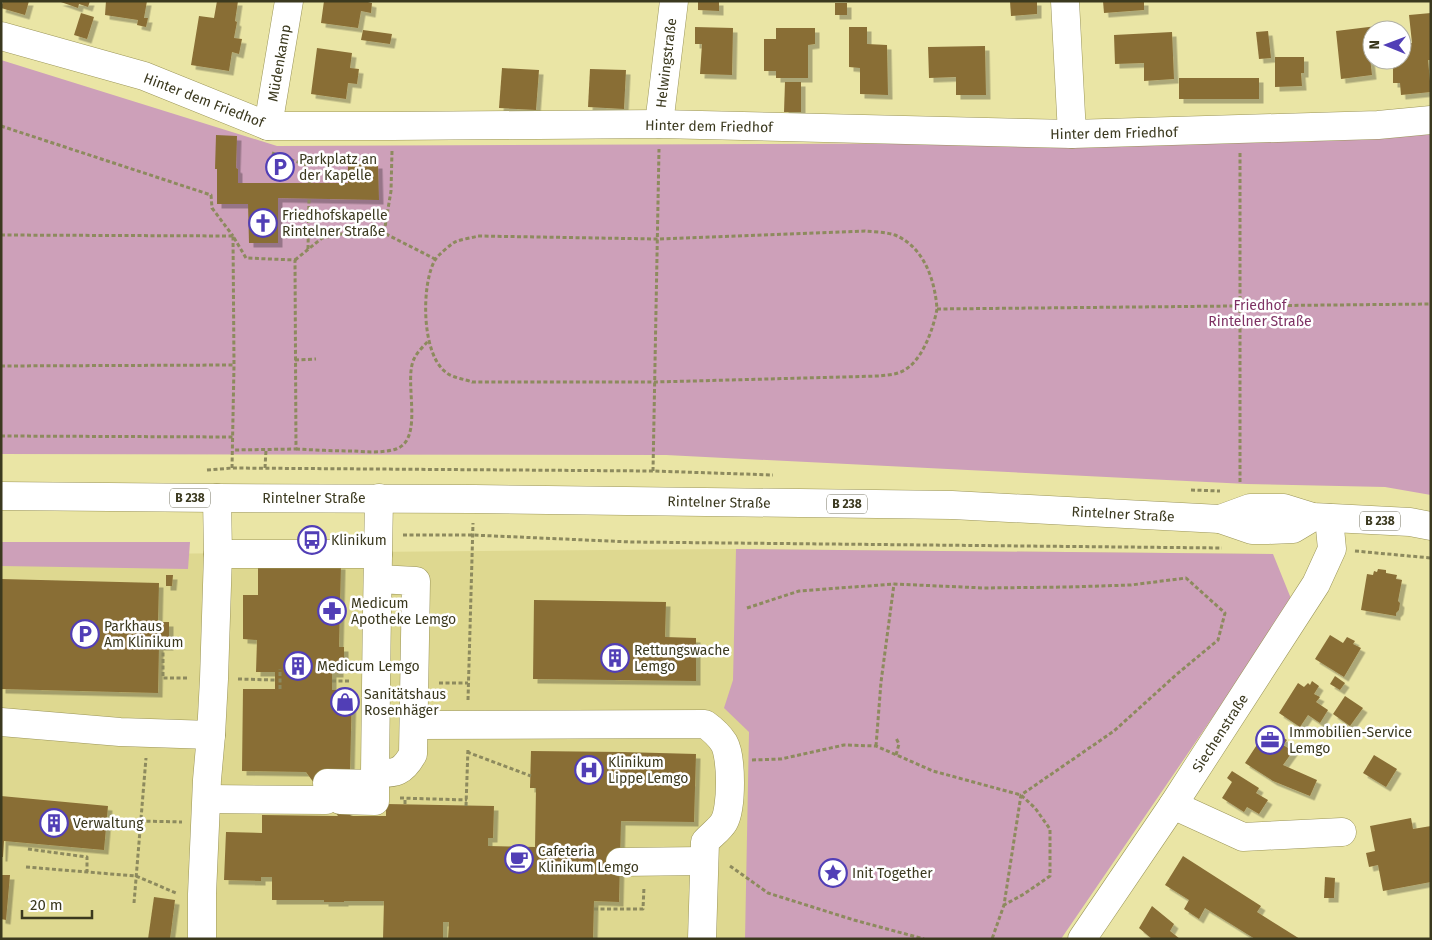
<svg xmlns="http://www.w3.org/2000/svg" width="1432" height="940" font-family="'Fira Sans',sans-serif">
<style>
.built{fill:#ded890}
.green{fill:#cda0b9}
.building{fill:#896e36;filter:url(#shadow)}
.lines{fill:none;stroke-linecap:round;stroke-linejoin:round}
.minor-casing{stroke:#9b9558;stroke-width:29}
.major-casing{stroke:#9b9558;stroke-width:29}
.path{stroke:#8d8a5e;stroke-width:3;stroke-dasharray:4 2.5;stroke-linecap:butt}
.minor{stroke:#fff;stroke-width:28}
.major{stroke:#fff;stroke-width:28}
.labels{text-anchor:middle;stroke-width:5;stroke-linejoin:round;paint-order:stroke}
.shield{fill:#fff;stroke:#767462;stroke-width:1}
.shield-label{font-size:12px;font-weight:bold;fill:#3b391f}
.street-label{font-size:14px;fill:#3b391f;stroke:#fff}
.poi-label{font-size:14px;fill:#3b391f;stroke:#fff;text-anchor:start}
.park-label{font-size:14px;fill:#7e3163;stroke:#fff}
</style>
<defs>
<filter id="shadow"><feDropShadow dx="4.5" dy="4.5" stdDeviation="0" flood-color="#0004"/></filter>
</defs>
<rect width="100%" height="100%" fill="#eae5a5"/>
<path class="built" d="M736,549L1273,554L1061,939H1V555Z"/>
<g class="green">
<path d="M1,60L277,146L1302,142L1431,132V495L1385,487L1247,484L666,455L1,454Z"/>
<path d="M1,542H190L188,569L1,566Z"/>
<path d="M736,549L1273,554L1292,601L1061,939H745L749,732L724,708L733,680Z"/>
</g>
<g class="building">
<path d="M3,1H29L25,15L1,8Z"/>
<path d="M58,1H90L88,7L79,4L78,8Z"/>
<path d="M106,1H147L144,18H148L146,27L137,25L138,20L105,15Z"/>
<path d="M217,1H238L235,21L237,22L234,38L242,39L239,54L232,52L229,71L191,65L199,16L214,18Z"/>
<path d="M324,1H364L372,3L371,13L361,11L358,28L321,23Z"/>
<path d="M698,1H719V11L698,10Z"/>
<path d="M1010,1H1037V14L1011,16Z"/>
<path d="M1103,1H1144V10L1104,13Z"/>
<rect x="835" y="3" width="12" height="12"/>
<path d="M81,13L94,17L87,39L74,35Z"/>
<path d="M1431,13V60H1428L1431,92L1401,95L1400,83H1393V67L1399,66L1398,60H1402V44L1412,43L1409,15Z"/>
<path d="M1377,26L1378,30H1372V48L1369,49L1372,75L1341,79L1336,31Z"/>
<path d="M695,27L733,28L732,75L700,74L702,44H695Z"/>
<path d="M849,27H867V44L887,45L888,95L860,94V68L849,67Z"/>
<path d="M776,28H815V44L808,45V78H776V71H764V39H776Z"/>
<path d="M363,30L392,34L390,44L361,40Z"/>
<path d="M1268,31L1271,58L1259,59L1256,32Z"/>
<path d="M1172,32L1174,79L1144,81V63L1115,64L1114,35Z"/>
<path d="M985,46L986,95H956V77L929,78L928,47Z"/>
<path d="M317,48L352,53L350,68L359,69L357,84L348,83L346,99L311,94Z"/>
<path d="M1275,57H1304V73H1301L1302,86L1275,87Z"/>
<path d="M502,68L539,70L536,110L499,108Z"/>
<path d="M590,69L626,70L624,109L588,107Z"/>
<rect x="1179" y="78" width="80" height="21"/>
<path d="M785,82H801V112H784Z"/>
<path d="M216,135L237,136L236,168L238,169V183H348V164H378L379,200L278,198V243H249L248,204H217V169H215Z"/>
<path d="M258,563L341,565L339,647H344V660H339V673H332V690H352L350,773L320,772L351,816H386V804L494,806L493,838H488V846L535,847L536,788H530L531,751L622,752L696,754L694,822L621,821L619,902L594,901L593,939H448L449,922H443V939H383L384,901H344V902H324V900H272V877H261V881L224,880L226,832L262,833V815L338,816L306,772L242,771L243,689H275V672H256L257,640L243,639V595H258Z"/>
<path d="M1378,569L1386,570V573L1397,575L1396,579L1402,580L1398,601L1400,603L1399,610L1396,613V616L1361,610L1367,574L1373,575L1374,571L1377,572Z"/>
<path d="M166,575H173L172,586H166Z"/>
<path d="M1,579L159,583L158,622H169V646H159L158,693L1,689Z"/>
<path d="M534,600L666,602L665,637L696,638V681L533,679Z"/>
<path d="M1330,635L1343,643L1347,637L1355,641L1353,644L1361,648L1344,677L1315,659Z"/>
<path d="M1335,676L1345,683L1340,690L1330,684Z"/>
<path d="M1312,681L1319,686L1314,694L1320,697L1316,702L1328,710L1320,723L1308,715L1300,727L1279,713L1298,683L1304,687L1308,683L1310,685Z"/>
<path d="M1345,696L1363,708L1350,726L1333,714Z"/>
<path d="M1271,730L1287,740L1283,745L1293,751L1283,765L1317,780L1310,796L1273,781L1245,763L1264,734L1268,736Z"/>
<path d="M1374,755L1397,769L1386,787L1363,773Z"/>
<path d="M1232,771L1259,788L1256,793L1268,800L1259,814L1247,807L1244,812L1222,798L1232,782L1227,778Z"/>
<path d="M1,796L108,806L104,850L4,841L3,857H1Z"/>
<path d="M1411,818L1413,829L1431,826V882L1383,891L1378,865L1369,867L1366,853L1375,851L1370,826Z"/>
<path d="M1183,856L1261,906L1257,912L1300,939H1255L1205,908L1199,919L1184,909L1189,900L1165,885Z"/>
<path d="M1,875H10L6,920L1,919Z"/>
<path d="M1325,877L1335,878L1334,898H1324Z"/>
<path d="M154,897L175,900L170,939H148Z"/>
<path d="M1152,906L1174,924L1170,931L1180,939H1152L1139,928Z"/>
</g>
<g class="lines">
<defs>
<g id="minor">
<path d="M1065,1L1072,134"/>
<path d="M1,36L144,76L268,126H392L659,124L1072,134L1378,125L1431,120"/>
<path d="M659,124L674,1"/>
<path d="M268,126L289,1"/>
<path d="M218,554H378"/>
<path d="M378,579L416,581L413,754C403,772 396,774 375,773C376,681 377,590 379,498"/>
<path d="M1,722L120,732L211,735"/>
<path d="M414,725L705,724C712,729 719,735 724,743C732,757 732,808 724,822C720,829 710,836 705,842L702,939"/>
<path d="M327,783L375,784V801L340,800"/>
<path d="M207,799L326,800"/>
<path d="M1173,805L1243,837L1342,832"/>
<path d="M620,862L704,861"/>
<path d="M202,939V894L207,780L211,735L214,679L218,554L217,498"/>
<path d="M1082,939L1173,805L1316,584L1332,549L1329,518"/>
</g>
<g id="major">
<path d="M1,496L217,498L474,499L952,505L1220,519L1252,530H1268L1293,529L1313,517"/>
<path d="M1220,519L1250,508H1284L1313,517L1410,522L1431,526"/>
</g>
</defs>
<use href="#minor" class="minor-casing"/>
<use href="#major" class="major-casing"/>
<g class="path">
<path d="M1,126L211,195L212,208L233,236"/>
<path d="M392,151L391,191L384,233L435,259"/>
<path d="M272,153L306,165L310,183"/>
<path d="M1240,153V484"/>
<path d="M1,235L233,236"/>
<path d="M308,249L309,199"/>
<path d="M295,260L322,238L356,231L384,233"/>
<path d="M937,309C933,330 921,366 898,373C892,375 885,375 879,376L655,382H472C465,379 453,378 447,373C421,356 421,284 435,260C437,256 451,244 455,242C462,239 471,238 478,236L658,239L865,231C874,232 886,232 895,235C924,247 935,280 937,309L1431,304"/>
<path d="M295,360L316,359"/>
<path d="M1,366L234,365"/>
<path d="M1,436L233,437"/>
<path d="M296,449C315,450 335,451 354,451C366,452 384,453 396,449C425,439 403,381 414,359C417,352 424,346 428,341"/>
<path d="M232,468L234,365L233,236L246,258L295,260L296,449L233,450"/>
<path d="M265,468L266,450"/>
<path d="M207,470L232,468L653,471L773,475"/>
<path d="M653,471L659,149"/>
<path d="M1191,490L1220,491"/>
<path d="M403,535H472L631,542L1222,548"/>
<path d="M1355,551L1431,558"/>
<path d="M747,608L799,591L894,584L984,588L1069,587L1131,585L1186,578L1225,613L1218,640L1177,674L1114,731L1021,795L1004,905L992,939"/>
<path d="M163,646V678H189"/>
<path d="M238,679L275,680"/>
<path d="M332,681H350"/>
<path d="M439,683H468"/>
<path d="M280,689V669"/>
<path d="M468,700L473,523"/>
<path d="M876,746L881,682L894,584"/>
<path d="M467,752L531,776"/>
<path d="M896,755L899,744L896,738"/>
<path d="M752,760L781,759L844,745L876,746L933,771L1021,795L1035,808L1050,829V876L1024,894L1004,905"/>
<path d="M400,798L467,800"/>
<path d="M405,804V798"/>
<path d="M466,806L468,748"/>
<path d="M140,821L182,822"/>
<path d="M28,849L87,857V872"/>
<path d="M730,866L768,893L854,920L924,939"/>
<path d="M26,867L136,876L176,893"/>
<path d="M134,903L146,758"/>
<path d="M594,909H643L644,887"/>
</g>
<use href="#minor" class="minor"/>
<use href="#major" class="major"/>
</g>
<defs>
<symbol id="parking-ring" viewBox="-11 -11 22 22"><circle r="9.5" fill="#fff" stroke="#513eb6" stroke-width="1.5"/><path d="M-3.5-5.5H1a3.5 3.5 0 0 1 0 7H-1V5.5H-3.5ZM-1-3.4V-.6H.8a1.4 1.4 0 0 0 0-2.8Z" fill="#513eb6"/></symbol>
<symbol id="church-ring" viewBox="-11 -11 22 22"><circle r="9.5" fill="#fff" stroke="#513eb6" stroke-width="1.5"/><path d="M-1.2-6h2.4v3.5h3.3v2.4h-3.3V6h-2.4V-.1h-3.3v-2.4h3.3Z" fill="#513eb6"/></symbol>
<symbol id="bus-ring" viewBox="-11 -11 22 22"><circle r="9.5" fill="#fff" stroke="#513eb6" stroke-width="1.5"/><path d="M-5-6H5V4H4V6H2V4H-2V6H-4V4H-5ZM-3.5-4V0h7V-4ZM-3.5 1.2v1.5H-2V1.2ZM2 1.2v1.5H3.5V1.2Z" fill="#513eb6"/></symbol>
<symbol id="pharmacy-ring" viewBox="-11 -11 22 22"><circle r="9.5" fill="#fff" stroke="#513eb6" stroke-width="1.5"/><path d="M-2-6h4v4h4v4h-4v4h-4v-4h-4v-4h4Z" fill="#513eb6"/></symbol>
<symbol id="building-ring" viewBox="-11 -11 22 22"><circle r="9.5" fill="#fff" stroke="#513eb6" stroke-width="1.5"/><path d="M-4-6H4V6H1V3H-1V6H-4ZM-2.5-4.3h1.7v1.8h-1.7ZM.8-4.3h1.7v1.8H.8ZM-2.5-1h1.7V.8h-1.7ZM.8-1h1.7V.8H.8Z" fill="#513eb6"/></symbol>
<symbol id="shop-ring" viewBox="-11 -11 22 22"><circle r="9.5" fill="#fff" stroke="#513eb6" stroke-width="1.5"/><path d="M-5-2.5h2.3a2.7 3.5 0 0 1 5.4 0H5L5.5 6h-11ZM-1.5-2.5h3a1.5 2.3 0 0 0-3 0Z" fill="#513eb6"/></symbol>
<symbol id="office-ring" viewBox="-11 -11 22 22"><circle r="9.5" fill="#fff" stroke="#513eb6" stroke-width="1.5"/><path d="M-6-3h4V-5.5h4V-3h4V5H-6ZM-1-4.5V-3h2v-1.5ZM-6 0V1H6V0Z" fill="#513eb6"/></symbol>
<symbol id="hospital-ring" viewBox="-11 -11 22 22"><circle r="9.5" fill="#fff" stroke="#513eb6" stroke-width="1.5"/><path d="M-5-5h3v3.5h4V-5h3V5h-3V1.5h-4V5h-3Z" fill="#513eb6"/></symbol>
<symbol id="cafe-ring" viewBox="-11 -11 22 22"><circle r="9.5" fill="#fff" stroke="#513eb6" stroke-width="1.5"/><path d="M-5.5-4.5H6V0H3Q3 3.5 0 3.5H-2.5Q-5.5 3.5-5.5 0ZM3-3.2v2h1.7v-2ZM-6 4.5H4V6H-6Z" fill="#513eb6"/></symbol>
<symbol id="sight-ring" viewBox="-11 -11 22 22"><circle r="9.5" fill="#fff" stroke="#513eb6" stroke-width="1.5"/><path d="M0-6L1.8-2.2L6-1.7L2.9 1.2L3.7 5.4L0 3.3L-3.7 5.4L-2.9 1.2L-6-1.7L-1.8-2.2Z" fill="#513eb6"/></symbol>
</defs>
<g fill-rule="evenodd">
<use href="#parking-ring" x="264" y="151" width="32" height="32"/>
<use href="#church-ring" x="247" y="207" width="32" height="32"/>
<use href="#bus-ring" x="296" y="524" width="32" height="32"/>
<use href="#pharmacy-ring" x="316" y="595" width="32" height="32"/>
<use href="#parking-ring" x="69" y="618" width="32" height="32"/>
<use href="#building-ring" x="599" y="642" width="32" height="32"/>
<use href="#building-ring" x="282" y="650" width="32" height="32"/>
<use href="#shop-ring" x="329" y="686" width="32" height="32"/>
<use href="#office-ring" x="1254" y="724" width="32" height="32"/>
<use href="#hospital-ring" x="573" y="754" width="32" height="32"/>
<use href="#building-ring" x="38" y="807" width="32" height="32"/>
<use href="#cafe-ring" x="503" y="843" width="32" height="32"/>
<use href="#sight-ring" x="817" y="857" width="32" height="32"/>
</g>
<g class="labels">
<g class="shield">
<rect x="170" y="488.5" width="40" height="19" rx="4"/>
<rect x="827" y="494.5" width="40" height="19" rx="4"/>
<rect x="1360" y="511.5" width="40" height="19" rx="4"/>
</g>
<g class="shield-label">
<text x="190" y="502">B 238</text>
<text x="847" y="508">B 238</text>
<text x="1380" y="525">B 238</text>
</g>
<g class="street-label">
<text transform="translate(279 63) rotate(-80)" y="5">Müdenkamp</text>
<text transform="translate(666 63) rotate(-83)" y="5">Helwingstraße</text>
<text transform="translate(204 100) rotate(21)" y="5">Hinter dem Friedhof</text>
<text transform="translate(709 126) rotate(1)" y="5">Hinter dem Friedhof</text>
<text transform="translate(1114 133) rotate(-1)" y="5">Hinter dem Friedhof</text>
<text x="314" y="503">Rintelner Straße</text>
<text transform="translate(719 502) rotate(1)" y="5">Rintelner Straße</text>
<text transform="translate(1123 514) rotate(3)" y="5">Rintelner Straße</text>
<text transform="translate(1220 733) rotate(-57)" y="5">Siechenstraße</text>
</g>
<g class="poi-label">
<text x="299" y="164">Parkplatz an<tspan x="299" dy="16">der Kapelle</tspan></text>
<text x="282" y="220">Friedhofskapelle<tspan x="282" dy="16">Rintelner Straße</tspan></text>
<text x="331" y="545">Klinikum</text>
<text x="351" y="608">Medicum<tspan x="351" dy="16">Apotheke Lemgo</tspan></text>
<text x="104" y="631">Parkhaus<tspan x="104" dy="16">Am Klinikum</tspan></text>
<text x="634" y="655">Rettungswache<tspan x="634" dy="16">Lemgo</tspan></text>
<text x="317" y="671">Medicum Lemgo</text>
<text x="364" y="699">Sanitätshaus<tspan x="364" dy="16">Rosenhäger</tspan></text>
<text x="1289" y="737">Immobilien-Service<tspan x="1289" dy="16">Lemgo</tspan></text>
<text x="608" y="767">Klinikum<tspan x="608" dy="16">Lippe Lemgo</tspan></text>
<text x="73" y="828">Verwaltung</text>
<text x="538" y="856">Cafeteria<tspan x="538" dy="16">Klinikum Lemgo</tspan></text>
<text x="852" y="878">Init Together</text>
</g>
<g class="park-label">
<text x="1260" y="310">Friedhof<tspan x="1260" dy="16">Rintelner Straße</tspan></text>
</g>
</g>
<rect width="1432" height="940" fill="none" stroke="#3b391f" stroke-width="5"/>
<g transform="translate(1387 45) rotate(271)"><circle r="24" fill="#ffffff" stroke="#b1b0a5"/>
<path d="M0-4L9 19L0 12L-9 19Z" fill="#513eb6"/>
<text y="-8" font-size="14" font-weight="bold" text-anchor="middle" fill="#3b391f">N</text>
</g>
<path d="M22 910v8h70v-8" fill="none" stroke="#3b391f" stroke-width="2.5"/>
<text x="30" y="910" font-size="15" fill="#3b391f" stroke="#ffffff" stroke-width="4" paint-order="stroke">20 m</text>
</svg>
